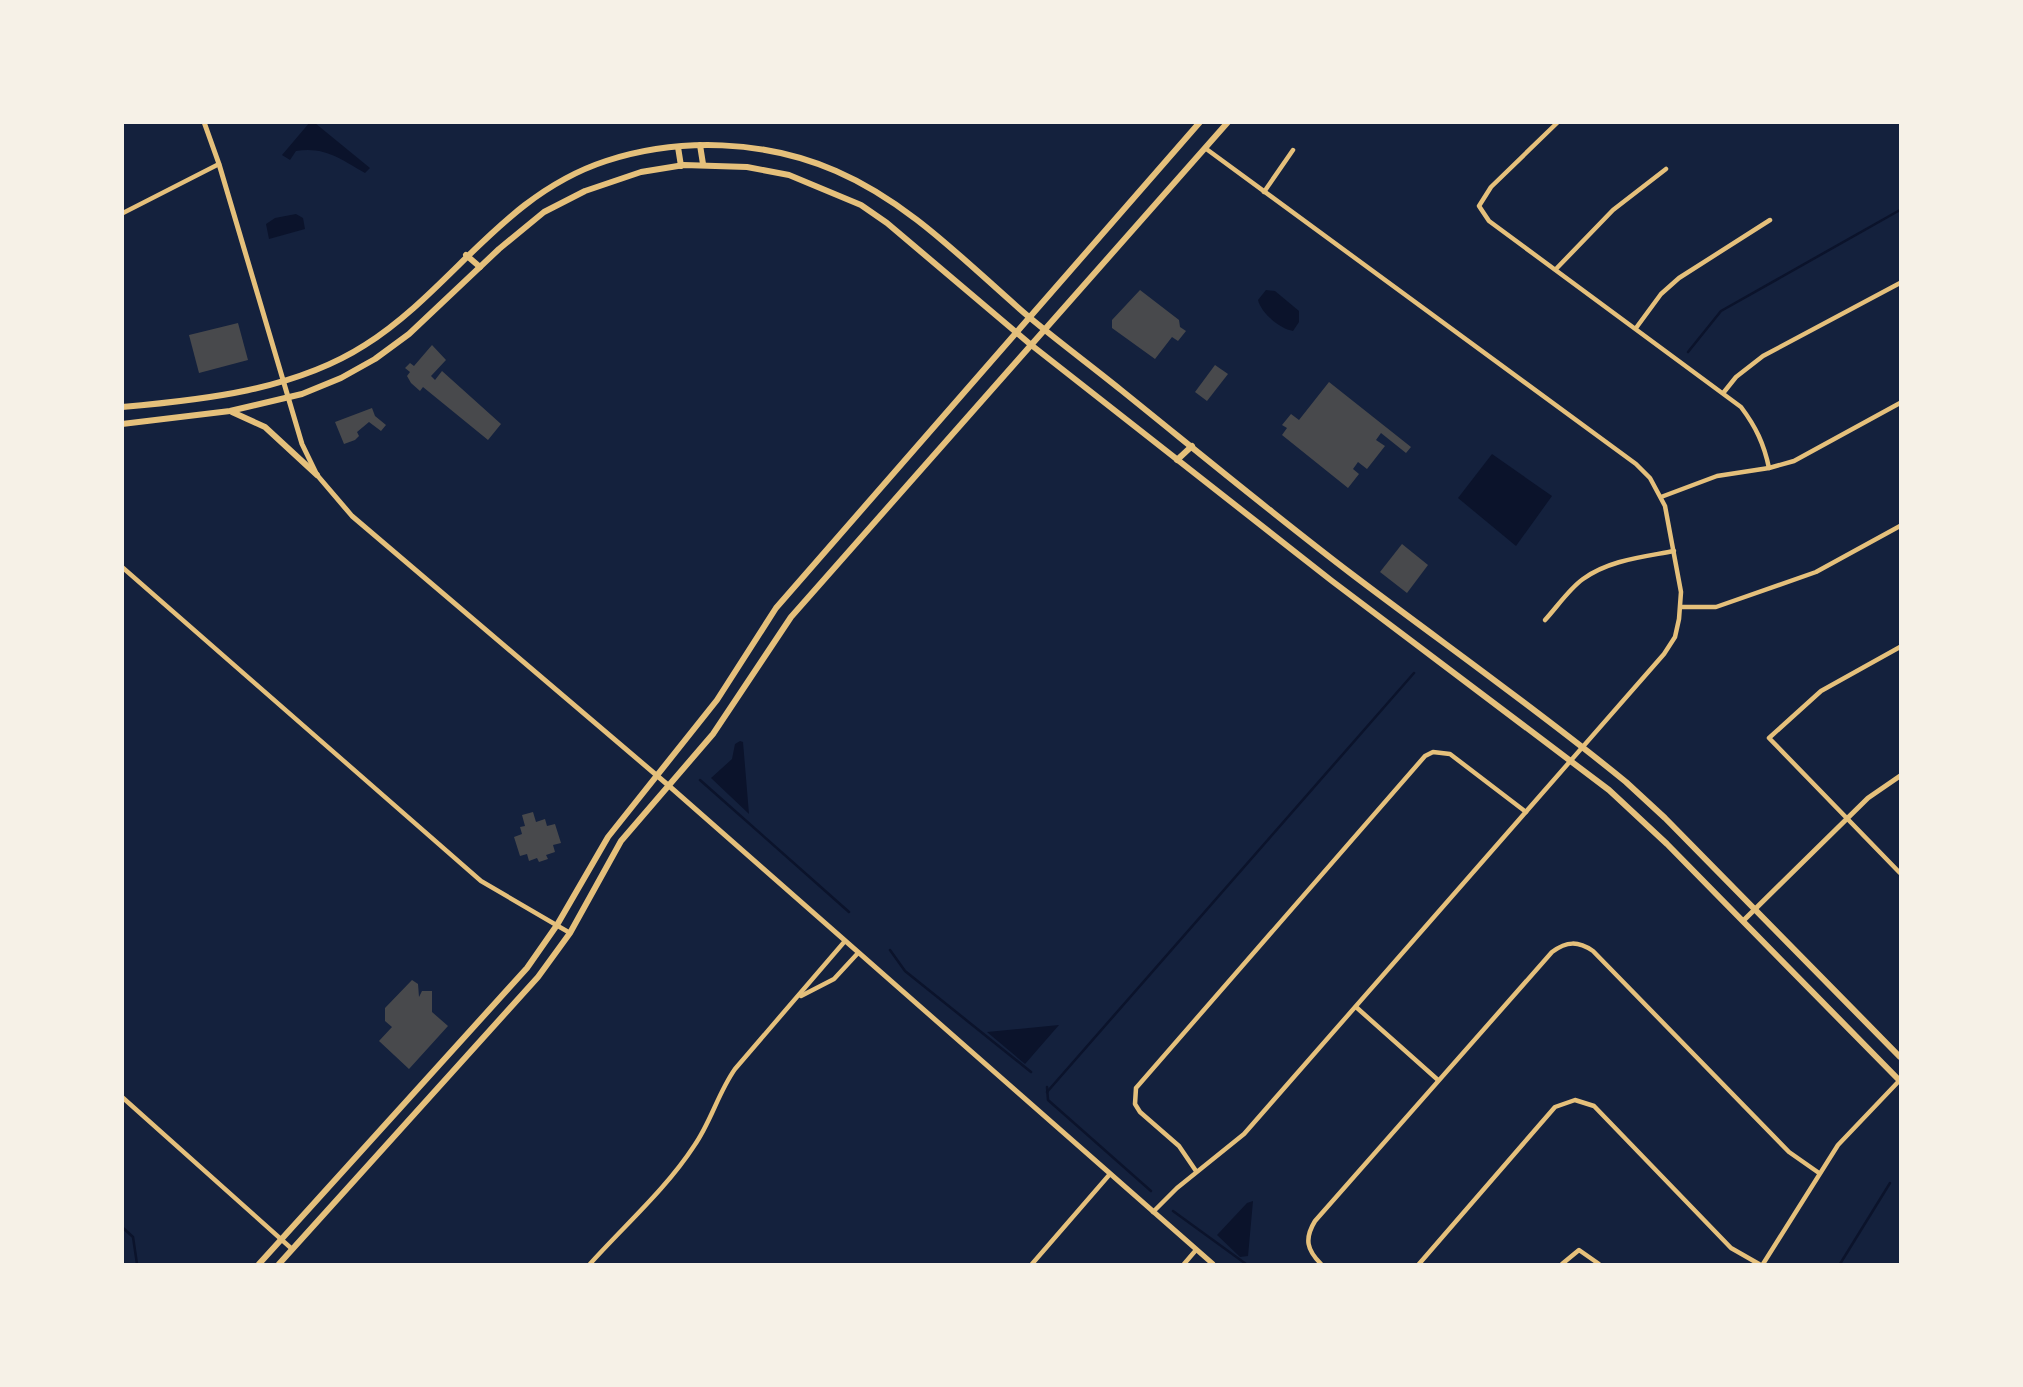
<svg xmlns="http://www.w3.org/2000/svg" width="2023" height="1387" font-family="Montserrat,sans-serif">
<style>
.water{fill:#0b132b}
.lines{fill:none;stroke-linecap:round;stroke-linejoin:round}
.stream{stroke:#0b132b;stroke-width:2.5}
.building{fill:#48494c}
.minor{stroke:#e5c07b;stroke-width:4.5}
.tertiary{stroke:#e5c07b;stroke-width:5}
.secondary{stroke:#e5c07b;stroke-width:6}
</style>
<rect width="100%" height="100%" fill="#14213d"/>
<g class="water">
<path d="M310,122L315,123L370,168L365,173C341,159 324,146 296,151L290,160L282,155Z"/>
<path d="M296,214L303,218L305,229L269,239L266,224L275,218Z"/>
<path d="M1266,290L1275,291L1299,311V322L1293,331C1280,329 1261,313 1258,300Z"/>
<path d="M1492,454L1552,496L1516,546L1458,498Z"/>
<path d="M740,741L743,742L749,814L711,778L732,759L735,744Z"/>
<path d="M1059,1025L1025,1064L987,1032Z"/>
<path d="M1253,1201L1248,1256L1240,1257L1217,1235L1247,1203Z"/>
</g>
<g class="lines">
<g class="stream">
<path d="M1688,352L1721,311L1900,210"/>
<path d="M700,780L849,912"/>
<path d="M890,950L905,971L1031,1072"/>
<path d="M1047,1087L1048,1100L1151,1191"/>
<path d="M1047,1092L1414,673"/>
<path d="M1173,1211L1246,1264"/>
<path d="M122,1227L133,1237L137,1264"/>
<path d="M1840,1264L1890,1183"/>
</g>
</g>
<g class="building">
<path d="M1140,290L1179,320L1180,327L1186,331L1178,341L1172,337L1155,359L1112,328V320Z"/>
<path d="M238,323L248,360L199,373L189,335Z"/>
<path d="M432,345L446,360L431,376L435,380L442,371L501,424L488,440L423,387L420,391L411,383L407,376L410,372L405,368L410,363L414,366Z"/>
<path d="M1215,365L1228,374L1207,401L1195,392Z"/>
<path d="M1329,382L1411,447L1406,453L1381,433L1376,440L1385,446L1367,469L1358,462L1353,469L1359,474L1348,488L1282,435L1287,428L1282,425L1291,414L1299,420Z"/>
<path d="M372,408L375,416L386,425L381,431L369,422L357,432L359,436L355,440L344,444L335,422Z"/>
<path d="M1402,544L1428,565L1407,593L1380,572Z"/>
<path d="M533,812L536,822L545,819L547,826L555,824L561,843L553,845L555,852L546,855L548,859L539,862L537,858L529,861L527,854L520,856L514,837L522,834L520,827L525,826L522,815Z"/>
<path d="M412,980L418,984L419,997L422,991H432V1012L448,1026L409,1069L379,1041L392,1027L385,1021V1008Z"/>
</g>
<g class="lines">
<g class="minor">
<path d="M1558,122L1491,187L1479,206L1489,221L1741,407C1756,427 1764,444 1769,468"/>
<path d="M1264,192L1293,150"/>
<path d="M123,213L219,164"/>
<path d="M1556,269L1613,210L1666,169"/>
<path d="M1636,328L1661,294L1679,278L1770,220"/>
<path d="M1724,392L1736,377L1763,356L1900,283"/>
<path d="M1661,497L1717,476L1769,468L1794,461L1900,403"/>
<path d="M122,567L481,881L570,933"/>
<path d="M1682,607H1716L1816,572L1900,526"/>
<path d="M1545,620C1557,607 1569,589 1583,579C1609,560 1643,557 1674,551"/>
<path d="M1900,647L1821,691L1769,738L1900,873"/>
<path d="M801,996L834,979L858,953"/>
<path d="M1356,1007L1438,1080"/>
<path d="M122,1097L292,1249"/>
<path d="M1196,1171L1179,1146L1140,1112L1135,1104L1136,1088L1425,756L1433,752L1450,754L1526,812"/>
<path d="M1153,1212L1177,1188L1244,1134L1664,654L1675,637L1679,619L1681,592L1665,506L1650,478L1636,464L1205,148"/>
<path d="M590,1264C624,1226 666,1189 694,1146C711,1122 718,1093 735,1069L845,941"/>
<path d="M1032,1264L1110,1174"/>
<path d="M1184,1264L1196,1250"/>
<path d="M1321,1264C1307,1250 1304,1239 1315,1221L1552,952C1567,941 1578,941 1593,951L1789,1152L1819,1173"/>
<path d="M1419,1264L1555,1107L1575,1100L1594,1106L1731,1248L1759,1264"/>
<path d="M1562,1264L1579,1250L1599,1264"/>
<path d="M1763,1264L1838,1145L1899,1081"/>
</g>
<g class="tertiary">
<path d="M204,122L219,164L302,444L317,475L352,516L668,785L1213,1264"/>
<path d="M1743,921L1868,798L1900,776"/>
</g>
<g class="secondary">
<path d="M700,145L703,164"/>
<path d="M678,147L681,166"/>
<path d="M466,255L480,267"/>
<path d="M122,407C203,400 295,390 365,345C452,290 502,195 606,161C680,137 765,140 836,171C912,204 967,264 1029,317C1059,342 1090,365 1121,390C1198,452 1274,515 1353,575C1444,644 1538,710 1626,782L1665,818L1900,1057"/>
<path d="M232,412L265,427L317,475"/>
<path d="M122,424L230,411L302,394L341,378L375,359L409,334L499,249L544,212L585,191L641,172L684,165L747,167L789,175L861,205L887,223L1030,344L1332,581L1609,790L1667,844L1900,1081"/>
<path d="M1177,460L1192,446"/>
<path d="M259,1264L527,968L557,925L608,837L717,700L776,608L1200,122"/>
<path d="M279,1264L538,977L570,933L621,841L713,734L791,617L1228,122"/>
</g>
</g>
<rect width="2023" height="1387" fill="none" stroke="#f6f1e7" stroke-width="248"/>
</svg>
